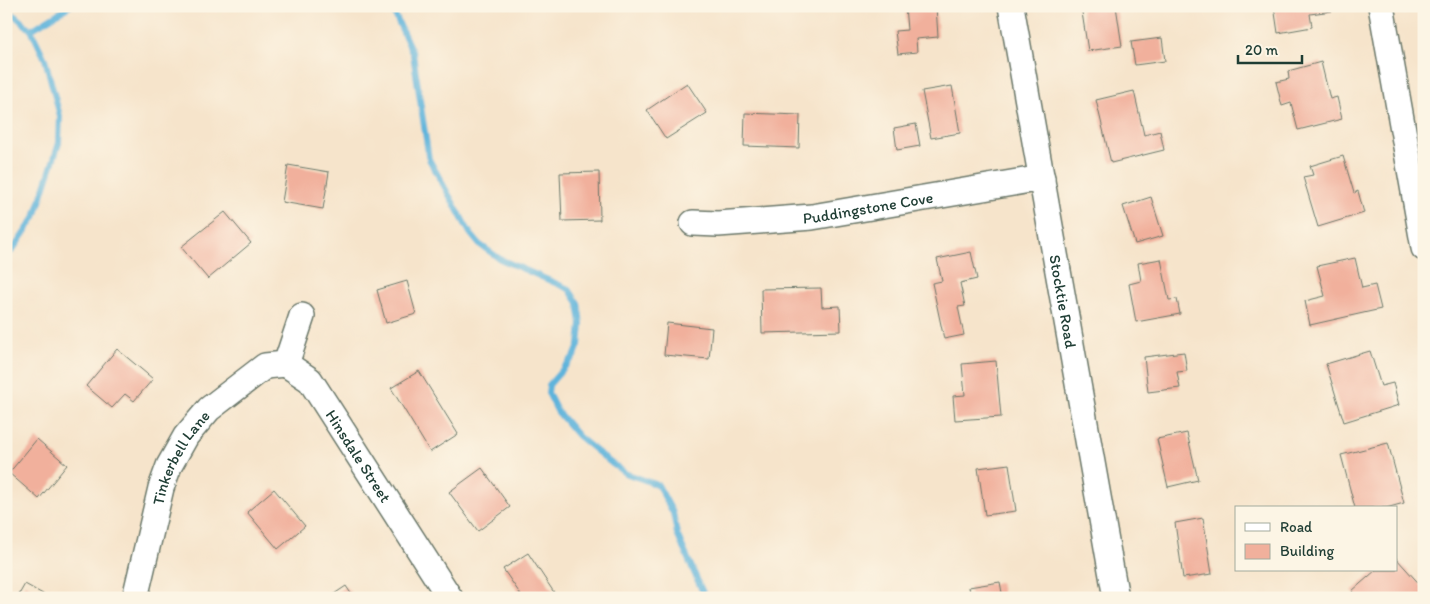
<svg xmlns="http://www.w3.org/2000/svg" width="1430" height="604" font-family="Itim,sans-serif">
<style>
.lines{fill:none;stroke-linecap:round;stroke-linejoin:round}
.stream{stroke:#5fb4db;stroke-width:6}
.building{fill:#f1b09c}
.minor-casing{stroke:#6a7769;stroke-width:28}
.minor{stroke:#fff;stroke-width:25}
.labels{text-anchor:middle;stroke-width:4.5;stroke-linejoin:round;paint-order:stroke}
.street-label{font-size:16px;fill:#1f3d34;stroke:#fcf5e5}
</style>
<rect width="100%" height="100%" fill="#fcf5e5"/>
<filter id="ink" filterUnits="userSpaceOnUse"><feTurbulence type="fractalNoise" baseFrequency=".02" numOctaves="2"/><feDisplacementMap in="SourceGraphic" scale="10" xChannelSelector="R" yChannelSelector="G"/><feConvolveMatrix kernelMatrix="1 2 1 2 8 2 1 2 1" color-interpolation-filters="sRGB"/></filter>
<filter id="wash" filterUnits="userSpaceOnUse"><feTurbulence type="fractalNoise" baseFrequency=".0096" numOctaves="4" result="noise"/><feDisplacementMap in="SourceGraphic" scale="20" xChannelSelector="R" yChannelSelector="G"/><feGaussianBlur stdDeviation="1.12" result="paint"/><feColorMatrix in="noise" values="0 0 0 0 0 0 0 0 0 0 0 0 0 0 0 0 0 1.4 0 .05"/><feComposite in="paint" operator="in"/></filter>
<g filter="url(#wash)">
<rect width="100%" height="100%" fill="#f6e4cb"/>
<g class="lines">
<g class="stream">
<path d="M391,6L413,54L429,159L470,233L479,244L500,259L569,289L578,303L581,324L579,345L575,355L549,385L548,393L557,411L578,436L611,463L625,473L658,485L673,513L677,534L704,595L707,598"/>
<path d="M6,8L31,30L45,59L60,116L59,143L35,217L12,251L6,256"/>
<path d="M31,30L70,6"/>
</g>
</g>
<g id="blocks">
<g class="building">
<path d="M905,6H936L938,37L916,39L917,52L898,54L895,31L907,30Z"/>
<path d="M1081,6H1116L1122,46L1088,51Z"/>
<path d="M1274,6H1331L1332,11L1310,14L1312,27L1278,33Z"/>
<path d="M1162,38L1165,61L1135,65L1131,42Z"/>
<path d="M1321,62L1330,99L1337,97L1342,119L1298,130L1291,103L1282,106L1276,82L1289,79L1288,71Z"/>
<path d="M687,83L707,113L666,139L647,110Z"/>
<path d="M952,86L960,133L931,138L922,91Z"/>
<path d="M1134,91L1144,135L1160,131L1164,150L1111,163L1096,100Z"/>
<path d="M745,113L800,115L799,148L744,146Z"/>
<path d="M916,124L920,146L897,150L894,128Z"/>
<path d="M1343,156L1354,193L1358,191L1364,213L1318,227L1303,177L1313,175L1310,166Z"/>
<path d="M288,165L329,172L323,209L282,202Z"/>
<path d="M599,172L600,220L562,221L560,173Z"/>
<path d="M1151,197L1163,236L1135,244L1123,206Z"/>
<path d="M225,212L251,243L208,279L181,247Z"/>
<path d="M971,252L977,279L960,283L965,306L958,307L964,335L944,339L932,283L942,281L937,259Z"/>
<path d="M1355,258L1362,288L1375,285L1381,309L1310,325L1305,301L1325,296L1317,266Z"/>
<path d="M1161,259L1169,300L1177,299L1180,314L1136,322L1129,284L1141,281L1138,263Z"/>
<path d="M407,281L416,314L386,323L377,290Z"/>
<path d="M821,288L822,307L840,306L841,331L762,333L761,289Z"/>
<path d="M667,323L712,328L709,359L664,355Z"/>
<path d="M117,349L153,379L134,401L125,394L112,408L86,386Z"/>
<path d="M1370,351L1381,386L1393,383L1399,405L1344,422L1326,364Z"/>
<path d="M1184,352L1187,371L1177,372L1180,388L1148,392L1144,357Z"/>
<path d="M996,361L1001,417L955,420L953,396L965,395L962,364Z"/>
<path d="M419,371L458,434L430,452L391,388Z"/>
<path d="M1187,433L1198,480L1168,487L1157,439Z"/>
<path d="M37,439L67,465L39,499L9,473Z"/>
<path d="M1388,443L1404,503L1386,508H1355L1341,455Z"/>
<path d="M1009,464L1016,511L985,515L978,468Z"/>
<path d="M482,468L510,507L478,531L449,492Z"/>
<path d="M274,489L305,526L278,549L247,512Z"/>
<path d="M1203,518L1212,574L1183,578L1175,523Z"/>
<path d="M528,553L557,597L556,598H523L503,569Z"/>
<path d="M1396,558L1424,589V598H1357L1352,591L1376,570H1396Z"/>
<path d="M1000,582L1003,598H971L969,587Z"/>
<path d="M25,584L50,598H17Z"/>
<path d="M346,586L354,598H328Z"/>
</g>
</g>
</g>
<g filter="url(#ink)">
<use href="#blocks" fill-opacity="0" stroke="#6a7769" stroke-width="1"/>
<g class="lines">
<defs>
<g id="minor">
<path id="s1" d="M1011,6L1116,598"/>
<path d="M1381,6L1424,248"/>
<path id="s2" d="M693,223L718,224L812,217L1042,178"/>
<path id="s3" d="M286,364L310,380L450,598"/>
<path d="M286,364L302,316"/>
<path id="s4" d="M135,598L161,488L169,466L186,436L209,409L265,366L286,364"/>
</g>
</defs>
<use href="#minor" class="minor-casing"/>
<use href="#minor" class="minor"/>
</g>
</g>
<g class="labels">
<g class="street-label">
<text dy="6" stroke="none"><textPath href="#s2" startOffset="176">Puddingstone Cove</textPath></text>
<text dy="6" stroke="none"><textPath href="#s1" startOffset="300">Stocktie Road</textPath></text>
<text dy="6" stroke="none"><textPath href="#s3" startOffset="119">Hinsdale Street</textPath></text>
<text dy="6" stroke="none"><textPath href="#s4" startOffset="149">Tinkerbell Lane</textPath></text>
</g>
</g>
<rect width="1430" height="604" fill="none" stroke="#fcf5e5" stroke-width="25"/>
<rect x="1235" y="506" width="162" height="65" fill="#fcf5e5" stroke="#a4ab9e"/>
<rect x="1245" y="523" width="25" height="8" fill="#ffffff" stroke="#a4ab9e"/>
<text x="1280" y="532" font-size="15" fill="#1f3d34">Road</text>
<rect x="1245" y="544" width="25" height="15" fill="#f1b09c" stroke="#a4ab9e"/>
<text x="1280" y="556" font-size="15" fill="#1f3d34">Building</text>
<path d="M1238 55v8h64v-8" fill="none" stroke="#1f3d34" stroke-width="2.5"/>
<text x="1245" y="55" font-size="15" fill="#1f3d34" stroke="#fcf5e5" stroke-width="4" paint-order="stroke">20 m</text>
</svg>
